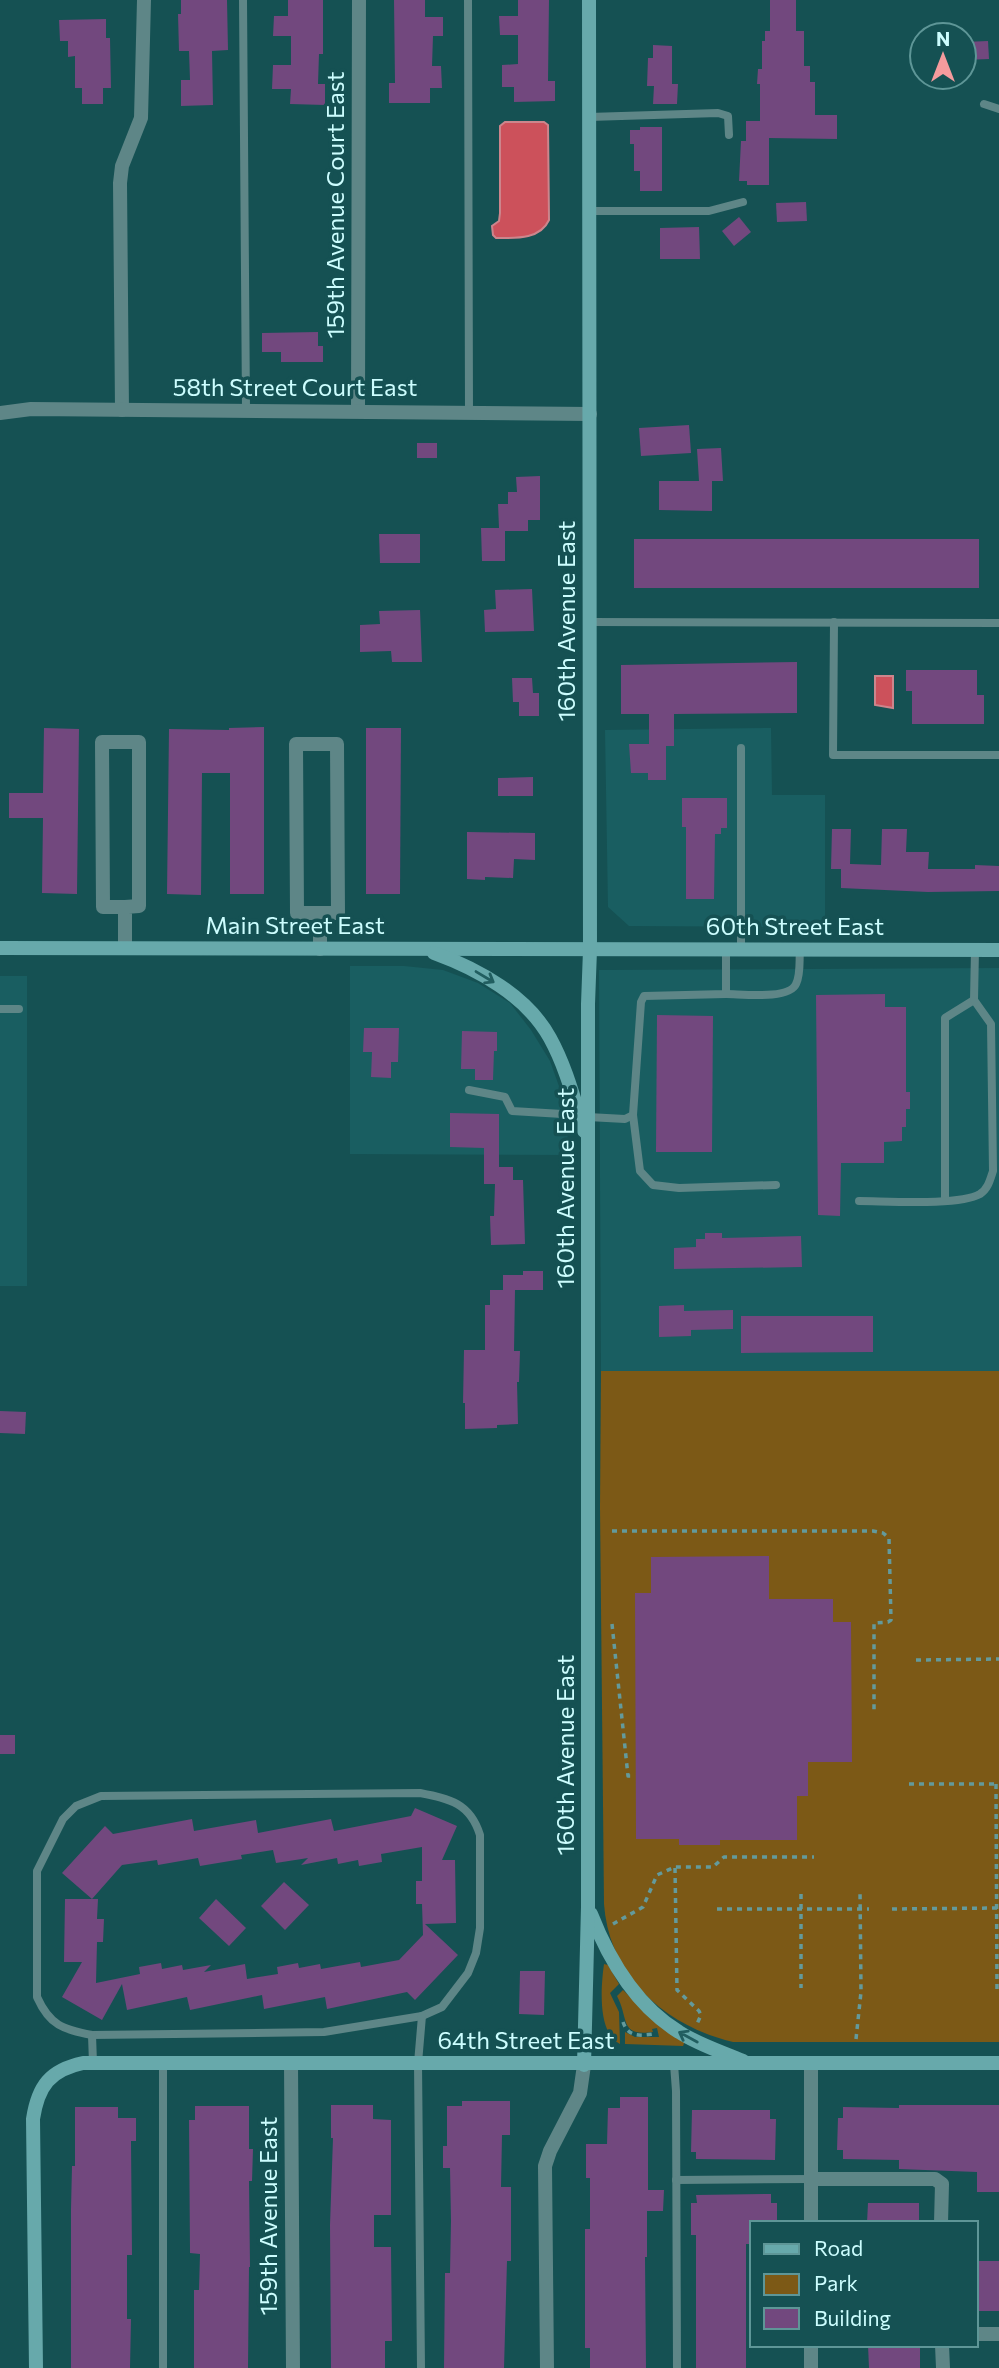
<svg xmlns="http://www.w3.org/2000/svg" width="999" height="2368" font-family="Commissioner,sans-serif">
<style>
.built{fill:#195e61}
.green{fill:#7c5916}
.water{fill:#cc515b;stroke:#cc858c;stroke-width:2}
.building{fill:#72487e}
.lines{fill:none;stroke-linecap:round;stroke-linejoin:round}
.path{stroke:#639a9c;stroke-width:3.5;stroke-dasharray:5 5;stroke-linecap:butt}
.lane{stroke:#5e8687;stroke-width:8}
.street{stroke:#5e8687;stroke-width:14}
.secondary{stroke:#67a9ab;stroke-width:14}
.oneway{stroke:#215e60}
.labels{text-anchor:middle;stroke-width:7;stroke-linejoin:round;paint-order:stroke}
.street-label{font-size:24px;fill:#ccfdfe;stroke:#155153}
</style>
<rect width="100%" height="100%" fill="#155153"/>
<g class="built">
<path d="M771,728L772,795H825V927L629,926L608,907L605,730Z"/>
<path d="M350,966H404L443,970L478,983L510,1003L531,1030L550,1061L565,1103L569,1155L350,1154Z"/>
<path d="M999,968V1371H601L599,970Z"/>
<rect x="0" y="976" width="27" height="310"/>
</g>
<g class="green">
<path d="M601,1371H999V2042H733C665,2026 609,1976 604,1904L600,1507Z"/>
<path d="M604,1964L608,1965L619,1984L610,1993L619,2012L620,2044C597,2033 601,1986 604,1964Z"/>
<path d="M623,1990L655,2021L685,2041L683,2046L625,2044V2032L635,2037H659L657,2028L652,2029L653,2032C619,2037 629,2018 617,1996Z"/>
</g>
<g class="water">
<path d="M505,122H544L548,125L549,220C540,240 514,238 496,238L493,235L492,226L499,221L500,213V126Z"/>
<path d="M875,676H893V708L875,705Z"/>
</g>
<g class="building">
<path d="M181,0H227L228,50L212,51L213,105L181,106V80H190L189,51H179L178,14H181Z"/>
<path d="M288,0H323V54H319L318,84H325V105L290,104L291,89H272L273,65H291V36H273L274,16H288Z"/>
<path d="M394,0H425V17H443V36H433L432,66H441L442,88H430V103H389V83H395Z"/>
<path d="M518,0H549L548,81H555V101L514,102V87H502V65L518,64V35H500L499,16H518Z"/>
<path d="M770,0H796V31H804V66H810V82H815V115H837V139L769,138V185H747V181H739L741,141H746V121H760V84H757L758,69H762V41H765V31H770Z"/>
<path d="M106,19V38H110L111,88H103V104H82V88H75V56L68,57V41H60L59,20Z"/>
<path d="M988,41L989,59L964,60V42Z"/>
<path d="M653,45L672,46V84H678L677,104H653L654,86H647L648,58H653Z"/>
<path d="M640,127H662V191H640V171H634V144H630V130H640Z"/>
<path d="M806,202L807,221L777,222L776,203Z"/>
<path d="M739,217L751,232L734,246L722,231Z"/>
<path d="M699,227L700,259H660V228Z"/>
<path d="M318,332V346H323V362H281V352H262V333Z"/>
<path d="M689,425L691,453L641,456L639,428Z"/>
<rect x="417" y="443" width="20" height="15"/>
<path d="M721,448L723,481H712V511L659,510V481H699L697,449Z"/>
<path d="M540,476V520H528V531H505V561H482L481,528H499L498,504H508V492H517L516,477Z"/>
<path d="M379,534H420V563H380Z"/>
<rect x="634" y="539" width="345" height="49"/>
<path d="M532,589L534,631L485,632L484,610L496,609L495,590Z"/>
<path d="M420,610L422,662H392L391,651L360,652V625L380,624L379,611Z"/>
<path d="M797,662V713L674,714V746H666V780H648V773H631L629,744H649V714H621V665Z"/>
<path d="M906,670H977V695H984V724H912V691H906Z"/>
<path d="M512,678H532L533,693H539V716H519V702H513Z"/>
<path d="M264,727V894H230V773H202L201,895L167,894L169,729L229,730V728Z"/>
<path d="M44,728L79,729L77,894L42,893L43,818H9V793H43Z"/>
<path d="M366,728H401L400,894H366Z"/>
<path d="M533,777V796H498V778Z"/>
<path d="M682,798H727V828H721V834H715L714,899H686V827H682Z"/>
<path d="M832,829H851L850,864L881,865L882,829H907L906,852H929L928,869H975V865L999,866V891L928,892L841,888V869H831Z"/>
<path d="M467,832L535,833V860L514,859L513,878L485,877V880L467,879Z"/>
<path d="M885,994V1007H906V1092H910V1109H906V1127H902V1141L884,1142V1163H841L840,1216L818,1215L816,995Z"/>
<path d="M657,1015L713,1016L712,1152H656Z"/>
<path d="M364,1028H399L398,1062H391V1078L371,1077L372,1052H363Z"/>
<path d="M462,1031L497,1032V1051H494L493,1080H475V1069H461Z"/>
<path d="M450,1113L499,1114V1167H513V1180H523L525,1244L491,1245L490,1216H494L495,1184H484V1148L450,1147Z"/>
<path d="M705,1233H722V1238L801,1236L802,1267L674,1269V1248L696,1247V1239H705Z"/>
<path d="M523,1271H543V1290H515L514,1351H520L519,1382H517L518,1424L497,1425V1428L465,1429V1403H463L464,1350H485V1305H490V1290H503V1275H523Z"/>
<path d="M684,1305V1311L733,1310V1329L691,1330V1336L659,1337V1306Z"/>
<path d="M741,1316H873V1352L741,1353Z"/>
<path d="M0,1411L26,1412L25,1434L0,1433Z"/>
<path d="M769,1556V1599H833V1622H851L852,1762H808V1796H797V1840H720V1845H679V1839H636L635,1593H651V1557Z"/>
<rect x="0" y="1735" width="15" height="19"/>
<path d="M415,1808L457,1826L442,1860H455L456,1923L425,1924L458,1955L415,2000L407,1992L327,2009L325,1997L264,2009L262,1995L190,2010L187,1997L127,2010L122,1984L102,2020L62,1997L82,1962H64L65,1899H98L97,1919H104L103,1942H97L96,1983L140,1974L139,1967L161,1963L162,1969L182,1965L183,1970L211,1965L204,1972L245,1964L247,1979L278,1974L277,1967L298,1963L299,1968L320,1964L321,1969L360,1962L361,1967L399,1960L423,1935L422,1904H416V1881H422V1847L381,1854L382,1862L359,1866L358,1860L338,1864L337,1858L301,1865L308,1858L276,1863L273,1850L241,1855L242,1859L200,1866L198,1858L158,1865L157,1860L122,1865L92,1899L62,1873L105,1826L113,1834L192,1819L194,1831L256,1820L258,1833L331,1819L334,1831L411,1816Z"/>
<path d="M284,1882L309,1905L285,1930L261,1906Z"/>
<path d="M216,1899L246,1928L229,1946L199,1918Z"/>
<path d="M520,1971H545L544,2015L519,2014Z"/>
<path d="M620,2097H648V2190H664L663,2211H647V2257H645L646,2368H590V2348H585V2229H590V2178H586V2144H607L608,2108H620Z"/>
<path d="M462,2101H510V2135H502L501,2187H511V2261H507L504,2368H444L445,2273H450L451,2221L450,2168H443V2146H447V2106H462Z"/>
<path d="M331,2105H373V2119L391,2120V2215H374V2247H391L392,2341H385V2368H331L330,2225L333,2138H331Z"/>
<path d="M899,2105H999V2192H977V2172L899,2169V2160L843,2159V2150H837L838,2118H843V2107L899,2108Z"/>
<path d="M195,2106H249V2149H253L252,2181H249L250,2267H249L248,2368H194V2290H199L200,2254L190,2253L189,2120H195Z"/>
<path d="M75,2107H118V2118H136V2141H131L132,2255H127V2319H131L130,2368H71V2209L72,2166H75Z"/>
<path d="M692,2110H770V2119H776L775,2160L696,2159V2152H691Z"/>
<path d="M771,2194V2203H777V2223H752V2244H746V2368H696V2235H691V2203H697L696,2195Z"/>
<path d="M868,2203H919V2223H867Z"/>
<rect x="976" y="2261" width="23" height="50"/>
<path d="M868,2345H920V2368H869Z"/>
</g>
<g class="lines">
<g class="path">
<path d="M612,1531H873L883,1533L889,1538L891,1620L888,1622L874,1623V1710"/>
<path d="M612,1624L628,1776H635"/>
<path d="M916,1660L999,1659"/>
<path d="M909,1784H999"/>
<path d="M996,1784L997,1991"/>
<path d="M675,1868L677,1990L699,2011L701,2015L697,2024"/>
<path d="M801,1894V1988"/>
<path d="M717,1909H869"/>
<path d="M892,1909L998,1908"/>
<path d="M613,1924L643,1907L657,1875L675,1867H713L724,1857H814"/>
<path d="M623,2022C628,2037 639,2036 653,2034"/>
<path d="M856,2039L861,1992L860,1890"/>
</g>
<g class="lane">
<path d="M243,0L246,410"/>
<path d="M468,0L469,412"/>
<path d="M984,104L999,109"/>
<path d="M589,117L718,113L728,116L729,135"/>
<path d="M589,211H709L743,202"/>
<path d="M590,622L999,623"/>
<path d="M834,622L833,755H999"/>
<path d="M741,748V950"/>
<path d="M726,994C742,994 789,1000 796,984C801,974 799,960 800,950"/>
<path d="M0,1009H19"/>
<path d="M469,1090L505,1097L512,1111L579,1115"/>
<path d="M633,1115L640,1171L653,1185L679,1188L776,1185"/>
<path d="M588,1117L625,1119L633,1115L641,1002L644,996L726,994V950"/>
<path d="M945,1200V1018L974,1000"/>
<path d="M859,1201C886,1201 959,1206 980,1194C988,1189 990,1180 993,1171L991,1024L974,1000L975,950"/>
<path d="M420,1793C450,1799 470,1803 480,1835V1928L476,1953L468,1973L442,2007L422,2016L324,2032L92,2035C63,2029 50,2026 37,1997V1871L63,1819L76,1806L101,1796Z"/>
<path d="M92,2035L93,2063"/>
<path d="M163,2063V2368"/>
<path d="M674,2064L676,2091L677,2368"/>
<path d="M676,2180L811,2179"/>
<path d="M421,2368L418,2063L422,2016"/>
</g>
<g class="street">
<path d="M122,410L120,183L122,166L141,118L144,0"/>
<path d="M358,411L359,0"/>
<path d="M0,413L31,409L590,414"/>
<path d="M125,907H103L102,742H139V906L125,907V948"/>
<path d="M320,913H297L296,744H337L338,913H320V949"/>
<path d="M291,2063L293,2368"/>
<path d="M811,2064V2223"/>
<path d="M811,2179H935L942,2184L941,2223"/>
<path d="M976,2334H999"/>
<path d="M811,2345V2368"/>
<path d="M942,2345L943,2368"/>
<path d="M547,2368L545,2166L550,2151L580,2093L584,2065"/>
</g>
<g class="secondary">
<path d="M0,948L999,950"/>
<path d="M434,953C478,969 527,996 550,1038C566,1067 574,1099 584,1131"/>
<path d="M591,1914C609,1960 635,2005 679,2032C699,2045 722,2052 743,2061"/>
<path d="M584,2065L588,1907V1004L590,950L589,0"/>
<path d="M36,2368L33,2119C38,2086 50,2070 83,2063H999"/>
</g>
</g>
<defs><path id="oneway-shaft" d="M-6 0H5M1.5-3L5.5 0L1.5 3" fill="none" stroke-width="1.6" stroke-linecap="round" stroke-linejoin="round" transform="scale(1.75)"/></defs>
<g class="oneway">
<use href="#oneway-shaft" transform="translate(485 977) rotate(31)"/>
<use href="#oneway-shaft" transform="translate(688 2037) rotate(-151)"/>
</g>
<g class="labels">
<g class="street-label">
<text transform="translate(336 205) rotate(-90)" y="8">159th Avenue Court East</text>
<text x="295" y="396">58th Street Court East</text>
<text transform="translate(567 621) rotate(-90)" y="8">160th Avenue East</text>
<text x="295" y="934">Main Street East</text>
<text x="795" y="935">60th Street East</text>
<text transform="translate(566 1188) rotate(-90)" y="8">160th Avenue East</text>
<text transform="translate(566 1755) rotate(-90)" y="8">160th Avenue East</text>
<text x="526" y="2049">64th Street East</text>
<text transform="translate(269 2216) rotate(-90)" y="8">159th Avenue East</text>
</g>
</g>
<rect x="750" y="2221" width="228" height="126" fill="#155153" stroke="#5e9697" stroke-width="2"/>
<rect x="764" y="2244" width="35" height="10" fill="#67a9ab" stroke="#5e9697" stroke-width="2"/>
<text x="814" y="2256" font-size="21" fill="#ccfdfe">Road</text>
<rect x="764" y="2274" width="35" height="21" fill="#7c5916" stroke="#5e9697" stroke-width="2"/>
<text x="814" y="2291" font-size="21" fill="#ccfdfe">Park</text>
<rect x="764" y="2308" width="35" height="21" fill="#72487e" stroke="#5e9697" stroke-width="2"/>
<text x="814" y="2326" font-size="21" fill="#ccfdfe">Building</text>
<g transform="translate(943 56)"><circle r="33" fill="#155153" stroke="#5e9697" stroke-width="2"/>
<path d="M0-5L12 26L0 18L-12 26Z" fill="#f59b9d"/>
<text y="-10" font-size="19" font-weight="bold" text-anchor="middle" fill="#ccfdfe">N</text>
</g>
</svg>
